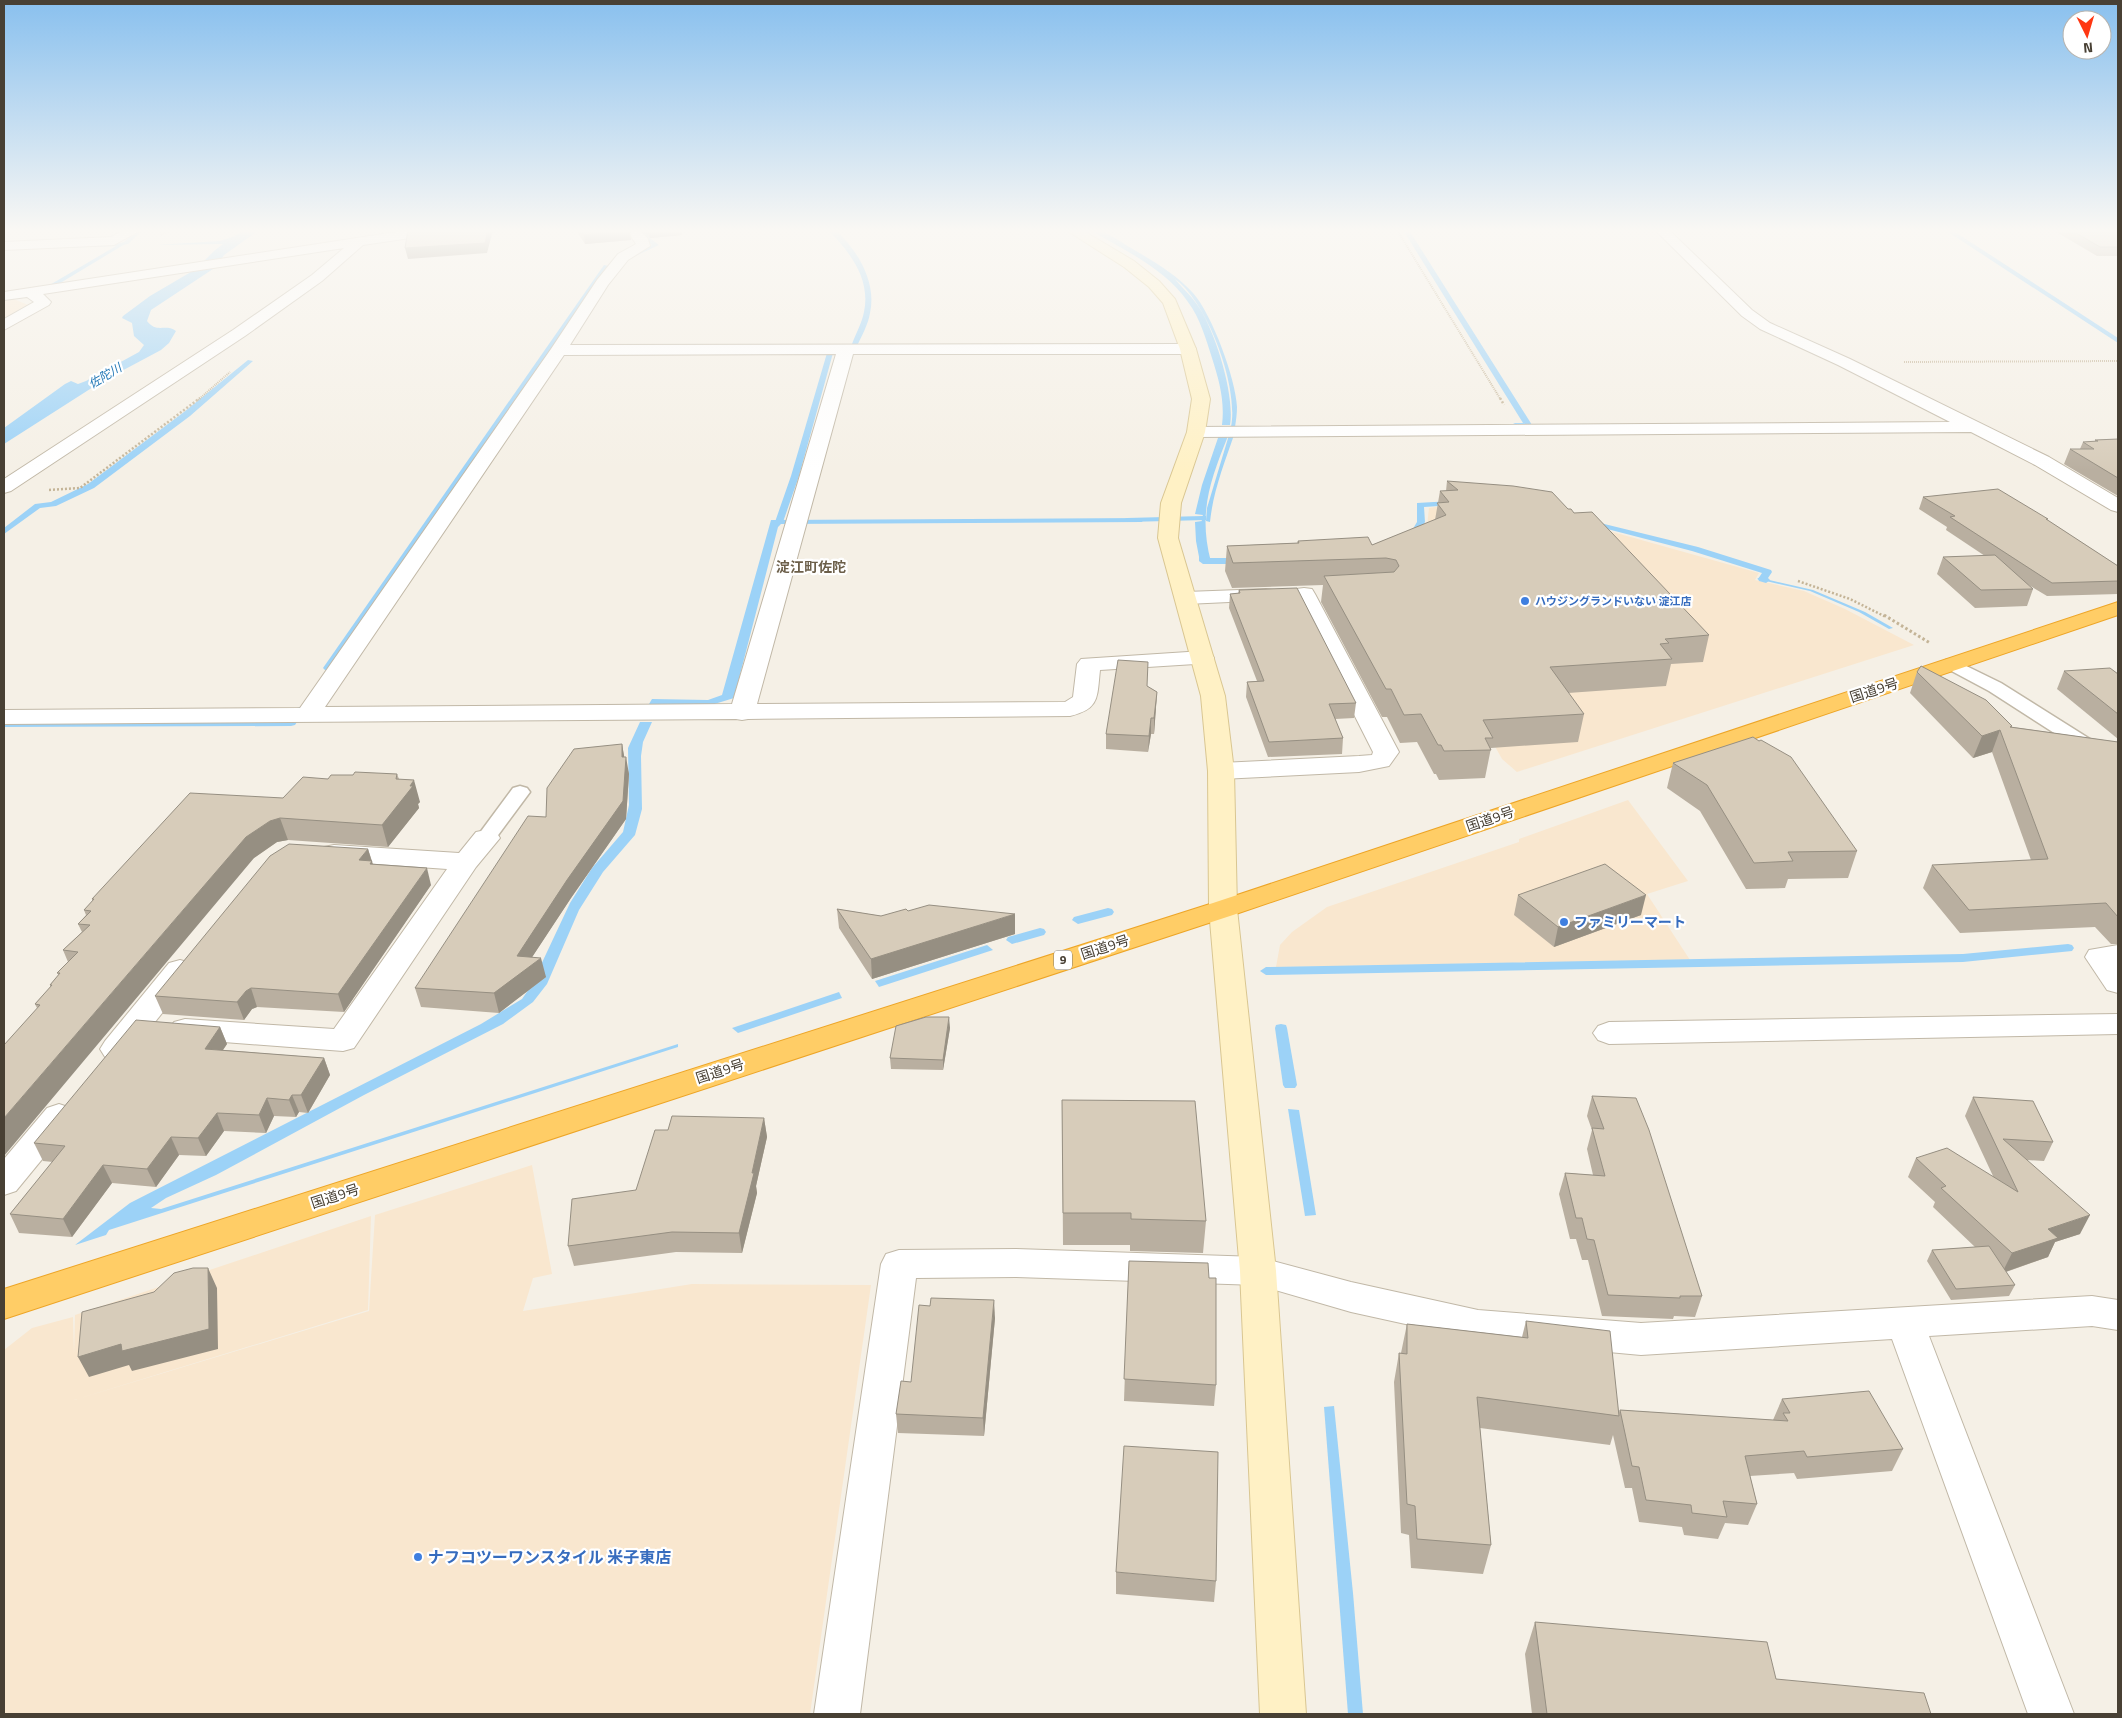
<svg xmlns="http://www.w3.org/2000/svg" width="2122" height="1718" font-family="'Titillium Web','Noto Sans JP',sans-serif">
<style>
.commercial{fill:#f9e7cf}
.water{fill:#9cd2f7}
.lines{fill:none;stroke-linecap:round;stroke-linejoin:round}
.stream{fill:#9cd2f7;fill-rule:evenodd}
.lane-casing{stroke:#c1b8a7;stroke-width:3}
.street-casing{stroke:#c1b8a7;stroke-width:2}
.secondary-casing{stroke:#d9c691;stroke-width:2}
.highway-casing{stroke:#eda527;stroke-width:2}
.path-far2{stroke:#c4b497;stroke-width:2;stroke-dasharray:1 1;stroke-linecap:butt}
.path-far1{stroke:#c4b497;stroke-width:2.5;stroke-dasharray:2 2;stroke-linecap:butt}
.path{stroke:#c4b497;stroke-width:3;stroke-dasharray:2.5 2.5;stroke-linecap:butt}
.lane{fill:#fff;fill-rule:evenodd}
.street{fill:#fff;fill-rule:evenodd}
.secondary{fill:#fff1c5;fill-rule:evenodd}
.highway{fill:#ffcd66;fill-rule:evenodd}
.wall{fill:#b9afa0}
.shaded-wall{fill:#968f82}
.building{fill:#d7ccba;stroke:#968f82}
.shop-dot{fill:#3f7fe0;stroke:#fff;stroke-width:2}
.labels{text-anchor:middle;stroke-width:4.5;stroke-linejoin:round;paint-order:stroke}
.far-shop-label{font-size:11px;font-weight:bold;fill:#366cbe;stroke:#fff;text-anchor:start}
.far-water-label{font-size:12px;font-style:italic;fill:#2177b6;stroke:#fff}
.shield{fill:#fff;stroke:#7f7971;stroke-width:1}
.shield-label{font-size:12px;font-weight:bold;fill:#484034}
.far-quarter-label{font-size:14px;font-weight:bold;fill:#6c5f4a;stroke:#fff}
.street-label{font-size:14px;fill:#484034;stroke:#fff}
.shop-label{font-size:14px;font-weight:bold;fill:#366cbe;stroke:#fff;text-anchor:start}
.near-shop-label{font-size:16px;font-weight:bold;fill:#366cbe;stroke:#fff;text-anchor:start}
</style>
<rect width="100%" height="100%" fill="#f5f0e6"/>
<g class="commercial">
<path d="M9,297L28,305L4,318V298Z"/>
<path d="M1447,505L1577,522L1759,573L1755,580L1804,591L1845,609L1914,645L1517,772L1502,759L1436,641L1427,526L1429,508Z"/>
<path d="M1628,800L1688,881L1647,894L1690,960L1276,967L1280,945L1292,932L1327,907L1519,842V839Z"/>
<path d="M532,1165L552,1274L533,1278L523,1311L692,1284L871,1285L810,1714H4V1350L32,1328L73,1317L74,1354L75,1315L371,1216L368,1310L74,1400L369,1311L375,1215Z"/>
</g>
<g class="water">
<path d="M244,230H259L224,255L216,267L151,310L147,321C157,334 165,323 176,331L169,343L161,350L101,382L4,444V428L65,384L71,381L78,384L86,381L139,352L144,345L134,336L132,323L122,318L123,316L150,296L196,269L214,251L223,244L156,245L220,241L235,236Z"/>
<path d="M1090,230C1106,230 1117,240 1131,248C1153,261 1176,274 1193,293C1212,314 1236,380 1237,407C1237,414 1236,420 1235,427H1231C1239,387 1208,303 1175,279C1183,289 1193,297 1200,309C1216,334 1235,396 1230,425H1222C1225,401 1219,380 1212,358C1206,339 1200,318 1188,302C1166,269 1124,250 1090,230Z"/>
<path d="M125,244L57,285L48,286L116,246L4,250Z"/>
<path d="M1219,435L1228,436C1210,481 1198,513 1211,562H1200L1196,541L1195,522L1202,521L1200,517H1202L1203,515L1195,514L1202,485Z"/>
<path d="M1229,435H1234C1224,464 1213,492 1210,522L1206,521L1207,508Z"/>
<path d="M1144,518L1142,522L781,524L778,527L734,698L708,706L649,704L652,699L708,700L722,695L771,520Z"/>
<path d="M1768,572L1771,573L1765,579L1813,590L1865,612L1893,628L1889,629L1859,612L1810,591L1757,579Z"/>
<path d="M640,722H652L643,742L641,756L642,809L635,835L603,872L579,910L547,984L533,1002L503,1024L364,1095L216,1175L166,1198L151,1208L161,1209L678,1044V1047L109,1230L106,1235L75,1245L130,1203L481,1024L522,999L531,986L570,903L592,868L623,832L629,805L628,748Z"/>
<path d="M987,945L993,950L879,987L875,981Z"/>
<path d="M839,992L842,998L738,1033L732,1028Z"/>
<path d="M1288,1109L1299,1110L1316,1215L1305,1216Z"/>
<path d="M1334,1406L1353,1593L1363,1714H1348L1324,1407Z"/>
</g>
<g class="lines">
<g class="stream">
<path d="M137,230H143L128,244L117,246V244L124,242Z"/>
<path d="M639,230H645L651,239L659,245L631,258H627V256L652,245L647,241Z"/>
<path d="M828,230H835C857,249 877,282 870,313C868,325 862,335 857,346C853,349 842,349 838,346L841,344H852C856,333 862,323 864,312C871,279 850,252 828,230Z"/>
<path d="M1403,230H1409L1532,425L1531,427H1515L1511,425L1515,423H1523Z"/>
<path d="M1945,230H1952L2118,338V343Z"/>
<path d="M604,265L609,266L333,668L331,670H325L323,668Z"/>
<path d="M830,351L833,353L799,476L783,522L776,524L775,522L791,476L827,353Z"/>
<path d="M248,360L253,361L190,416L94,488L56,506L40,508L4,534V528L35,504L51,502L88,484L184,412Z"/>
<path d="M1451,501H1454V505L1424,507L1425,522L1415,539H1409L1408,537L1417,522V503Z"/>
<path d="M1203,516H1206V520L1127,522L1123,520L1127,518Z"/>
<path d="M1588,520L1698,547L1771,570L1772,572L1768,578L1770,580L1766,583L1759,581L1758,579L1762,573L1692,551L1588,524Z"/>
<path d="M1203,552L1206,553L1207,558H1241L1245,561L1241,564H1203L1199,561V555Z"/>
<path d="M300,707L305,710L295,725L291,726L4,727V721L288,720L297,708Z"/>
<path d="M1108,908L1112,909L1114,912L1112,915L1078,924L1072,920L1074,917Z"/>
<path d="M1040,928L1044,929L1046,932L1044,935L1012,944L1006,940L1008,937Z"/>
<path d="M2068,944L2072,945L2074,948L2072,951L1963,962L1266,975L1260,971L1266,967L1963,954Z"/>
<path d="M1281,1024L1286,1025L1287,1028L1297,1085L1295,1088H1285L1283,1085L1275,1028L1276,1025Z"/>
</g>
<defs>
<g id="lane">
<path d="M1952,659L2001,683L2101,746L2104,750L2101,754L2094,756L2087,754L1989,691L1946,668L1943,664L1946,660Z"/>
<path d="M520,786L527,788L530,792L493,842L486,844L479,842L476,838L479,834L513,788Z"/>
</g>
<g id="street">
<path d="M124,230H141L114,245L4,250V242L111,237Z"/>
<path d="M409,230H443L437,234L363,245L322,281L245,336L11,491L4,493V479L233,330L312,275L344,248L43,294L51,302L49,305L4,330V319L34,302L27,297L4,300V292Z"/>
<path d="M627,230H640L648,239L650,246L628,260L608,285L570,345L1188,344L1194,346L1196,349L1194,352L1188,354H853L757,704L1065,702L1073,697L1077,664L1081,659L1203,651L1211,653L1214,658L1211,663L1100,670C1097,697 1100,709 1070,716L748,719L742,720L736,719L4,724V710L300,708L551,349L597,280L618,254L636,244ZM836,354L732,704L325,707L564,355Z"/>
<path d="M1655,230H1669L1752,310L1770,323L1850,359L2049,457L2118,498V512L2111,510L2035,465L1971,432L1196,437L1190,436L1187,432L1190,428L1196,427L1950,422L1838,365L1760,329L1742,316Z"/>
<path d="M1304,588L1312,589L1315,594L1399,752L1389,766L1359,772L1221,779L1212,776L1208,771L1212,766L1221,763L1359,756L1372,755L1373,752L1293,594L1296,589Z"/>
<path d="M1266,589L1274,590L1277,595L1274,600L1186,604L1178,603L1175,598L1178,593L1186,592Z"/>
<path d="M486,830L496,832L500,838L476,867L354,1048L343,1051L185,1039L174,1036L169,1029L174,1022L185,1019L334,1029L447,869L334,861L324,859L320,853L324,847L334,845L459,853L476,832Z"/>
<path d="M2118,945V993L2107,990L2085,957L2089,950Z"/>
<path d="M180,960L191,963L195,970L191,977L127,1057L116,1060L105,1057L100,1049L105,1041L169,963Z"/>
<path d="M2118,1014V1034L1609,1044L1598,1040L1593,1033L1598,1026L1609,1022Z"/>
<path d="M59,1104L71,1108L76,1116L71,1124L16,1191L4,1195V1159L47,1108Z"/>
<path d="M1016,1249L1258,1257L1351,1282L1478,1310L1641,1323L2092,1296L2118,1300V1330L2092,1326L1929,1336L2074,1714H2028L1892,1339L1641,1355L1478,1340L1351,1312L1258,1285L1016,1277L916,1278L860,1714H814L881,1264L886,1254L899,1250Z"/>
</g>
<path id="secondary" d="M1066,230H1082L1134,261L1159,281L1175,299L1196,349L1210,399L1205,432L1181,503L1178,538L1225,696L1234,771L1237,909L1276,1271L1306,1714H1260L1240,1271L1209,909L1208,771L1201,696L1158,538L1161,503L1187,432L1192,399L1180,349L1163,303L1149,287L1124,267Z"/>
<path id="highway" d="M2118,602V615L1233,915L4,1319V1289L1213,903Z"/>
</defs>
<use href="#lane" class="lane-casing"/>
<use href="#street" class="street-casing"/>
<use href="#secondary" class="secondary-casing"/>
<use href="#highway" class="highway-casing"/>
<g class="path-far2">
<path d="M1397,230L1501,400"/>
<path d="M161,235L169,230"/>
<path d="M1904,362L2118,361"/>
<path d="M198,400L230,372"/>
</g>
<g class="path-far1">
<path d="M1500,398L1504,405"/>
<path d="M49,490L80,488L200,398"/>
<path d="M1798,581L1850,599L1886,617"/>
</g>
<path class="path" d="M1884,615L1930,643"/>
<use href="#lane" class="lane"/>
<use href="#street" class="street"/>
<use href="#secondary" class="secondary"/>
<use href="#highway" class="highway"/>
</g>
<g class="wall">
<path d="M576,230H630L631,240L585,244Z"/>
<path d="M642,230H694L682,232V235L650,238Z"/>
<path d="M2053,230H2118V256H2097Z"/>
<path d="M2118,439V496L2064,464L2070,449H2080L2083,442L2095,441V440Z"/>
<path d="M1447,481L1568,509L1574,513L1709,635L1703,662L1671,664L1666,686L1568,693L1584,714L1578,742L1491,748L1485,778L1439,780L1436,774H1434L1417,742L1400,743L1387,717H1382L1321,602L1323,585L1232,588L1225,571L1227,546L1297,543L1298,541L1372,545L1435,520L1440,491H1446Z"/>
<path d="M1923,497L2047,520L2118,566V594L2047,596L2027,584L2033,589L2027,606L1975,608L1937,574L1943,557L1985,556L1946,530L1947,527L1919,509Z"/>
<path d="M1239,590L1356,703L1354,718L1335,719L1343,738L1342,754L1268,757L1246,697L1247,682L1257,681L1229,608L1230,594L1238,593Z"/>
<path d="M2064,671L2118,674V739L2057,689Z"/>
<path d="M1917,672L2012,726V727L2118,742V944H2111L2095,927L1960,933L1923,888L1932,865L2031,860L1992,752L1973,758L1910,693Z"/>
<path d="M1147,686L1157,692L1156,707L1154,734H1151L1148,752L1106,749V734Z"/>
<path d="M622,744L624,757L629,774L626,819L571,898L532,957L546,977L499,1013L421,1007L415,988L546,817Z"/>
<path d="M1673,763L1857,851L1848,878L1788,879L1785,888L1746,889L1700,811L1667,788Z"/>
<path d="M397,774L399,779L420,802L418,804L419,808L388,847L288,840L277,842L37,1008L35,1004L51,987L50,985L59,975L57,973L68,962L63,950L82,932L78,924L86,915L84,910L93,901L92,899L283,798L328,779L353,775Z"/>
<path d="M368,849L373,864L431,885L344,1012L257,1007L252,1009L244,1020L163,1014L155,996Z"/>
<path d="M1518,895L1641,915L1554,947L1514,915Z"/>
<path d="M837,909L881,916L908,911L1015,934L872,979L839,928Z"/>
<path d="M220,1027L227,1044L223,1050L324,1058L330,1075L308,1113L299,1112L296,1117L274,1116L266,1133L224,1131L206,1156L179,1155L156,1187L112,1183L72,1237L19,1233L10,1214L53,1162L43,1161L34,1143Z"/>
<path d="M950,1028L943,1070L891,1069L890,1058Z"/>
<path d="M1592,1096L1702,1296L1695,1317L1674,1316L1673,1319L1602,1316L1588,1260H1582L1576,1239H1570L1559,1194L1565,1173L1593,1175L1587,1149L1592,1130L1587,1116Z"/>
<path d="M1973,1097L2053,1142L2044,1161L2027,1160L2080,1234L2055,1242L2048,1257L2006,1272L2015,1285L2009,1296L1951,1300L1927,1261L1932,1250L1975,1247L1933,1207L1935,1202L1908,1177L1916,1158L1993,1176L1965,1116Z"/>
<path d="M1062,1100L1206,1221L1203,1253L1130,1251V1245H1063Z"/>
<path d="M764,1118L767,1137L756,1186L757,1193L742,1253L676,1252L574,1266L568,1246L636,1190L668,1130Z"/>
<path d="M1129,1261L1216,1385L1214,1406L1124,1401Z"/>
<path d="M995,1318L984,1436L898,1433L896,1414L911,1382Z"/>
<path d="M1526,1321L1619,1412L1620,1410L1773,1420L1782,1399L1903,1449L1892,1471L1797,1479L1794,1473L1750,1476L1757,1504L1748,1525L1725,1523L1718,1539L1684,1535L1682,1527L1639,1522L1632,1488H1625L1613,1435L1610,1445L1480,1428L1491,1545L1483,1574L1411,1568L1409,1535L1401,1533L1394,1382L1399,1353H1401L1407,1324L1522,1337Z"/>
<path d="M1116,1572L1216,1581L1214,1602L1116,1594Z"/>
<path d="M1535,1622L1776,1679L1931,1714H1532L1525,1654Z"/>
</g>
<g class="shaded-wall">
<path d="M488,230H493L487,253L408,259L405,248Z"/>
<path d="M649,230H694L682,232V235L650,238Z"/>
<path d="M630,231L631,240L585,244L584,235Z"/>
<path d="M1157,692L1156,707L1154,734V718Z"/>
<path d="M1151,718V734L1148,752L1149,736Z"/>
<path d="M2000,730L1992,752L1973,758L1982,736Z"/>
<path d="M622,744L625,761L626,757L629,774L626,819L571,898L523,971L541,958L546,977L499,1013L494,993L517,956L622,757Z"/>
<path d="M414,780L420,802L418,804L419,808L388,847L382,825Z"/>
<path d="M280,818L288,840L277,842L254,858L4,1156V1118L246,837L270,821Z"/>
<path d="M368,849L377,879L359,860Z"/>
<path d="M427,868L431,885L344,1012L338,994Z"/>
<path d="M1646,895L1641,915L1554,947L1558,927Z"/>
<path d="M1015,914V934L872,979L871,959Z"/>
<path d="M251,988L257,1007L252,1009L244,1020L237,1002L246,991Z"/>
<path d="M949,1017L950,1028L943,1070V1060Z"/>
<path d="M220,1027L227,1044L212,1066L205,1049Z"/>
<path d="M324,1058L330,1075L308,1113L301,1095Z"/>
<path d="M292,1095L299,1112L296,1117L289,1100Z"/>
<path d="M267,1098L274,1116L266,1133L259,1115Z"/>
<path d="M217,1113L224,1131L206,1156L198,1138Z"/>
<path d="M764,1118L767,1137L756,1186L757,1193L742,1253L739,1233Z"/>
<path d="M171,1137L179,1155L156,1187L147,1169Z"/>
<path d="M103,1165L112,1183L72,1237L63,1219Z"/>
<path d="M2090,1215L2080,1234L2055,1242L2048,1257L2002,1273L2012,1253L2048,1229Z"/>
<path d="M208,1268L217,1288L218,1349L132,1371L129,1365L89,1377L78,1357Z"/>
<path d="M994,1300L995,1318L984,1436L983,1418Z"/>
</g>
<g class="building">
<path d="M408,230H488L485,243L405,248Z"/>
<path d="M580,230H630V231L584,235Z"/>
<path d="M2071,230H2118V247H2100Z"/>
<path d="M2118,439V478L2070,449H2094L2083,442L2098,441L2095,440Z"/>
<path d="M1447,481L1513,486L1552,492L1568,509H1571L1574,513L1592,512L1709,635L1665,639L1669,643L1660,644L1672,659L1550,667L1584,714L1483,720L1493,738H1485L1491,750L1444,751L1441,745H1438L1421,714L1404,715L1391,689H1386L1324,576L1394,572L1399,566L1396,560L1386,558L1233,563L1227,546L1299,543L1298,541L1368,537L1372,545L1446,515L1437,503L1449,502L1440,491L1458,490Z"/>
<path d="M1998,489L2048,519H2046L2118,566V581L2052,583L1950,517L1955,516L1923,497Z"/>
<path d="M1995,555L2033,589L1981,590L1943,557Z"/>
<path d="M1297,588L1356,703L1329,704L1343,738L1269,742L1247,682L1264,681L1230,594L1240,593L1239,590Z"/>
<path d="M1118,660L1148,662L1147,686L1157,692L1154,718H1151L1149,736L1106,734Z"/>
<path d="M1921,666L1986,700L2012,726L2010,727L2118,742V917L2106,903L1969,910L1932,865L2048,859L2000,730L1982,736L1917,672Z"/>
<path d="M2110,668L2118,674V714L2064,671Z"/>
<path d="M1753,737L1759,741L1761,740L1791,757L1857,851L1788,852L1793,861L1754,863L1707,785L1673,763Z"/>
<path d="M622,744V757H626L623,801L567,880L517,956L541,958L494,993L415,988L528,816L546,817L547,788L574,749Z"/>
<path d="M355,772L397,774L396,779L414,780L410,786H413L382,825L280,818L270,821L246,837L4,1118V1045L40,1005L35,1004L52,985H50L60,973H57L78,952L63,950L90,925L78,924L91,911L84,910L94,899H92L190,793L283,798L303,777L328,779L331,775H353Z"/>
<path d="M289,844L368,849L359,860L372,861L370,864L427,868L338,994L251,988L246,991L237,1002L155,996L270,856Z"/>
<path d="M1605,864L1646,895L1558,927L1518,895Z"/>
<path d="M929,905L1015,914L871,959L837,909L881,916L906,909L908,911Z"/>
<path d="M926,1017H949L943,1060L890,1058L896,1026Z"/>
<path d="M136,1020L220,1027L205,1049L324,1058L301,1095H292L289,1100L267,1098L259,1115L217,1113L198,1138L171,1137L147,1169L103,1165L63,1219L10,1214L65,1146L34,1143Z"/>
<path d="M1592,1096L1636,1098L1649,1130L1702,1296H1680V1298L1608,1295L1594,1240L1587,1239L1582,1218H1576L1565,1173L1605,1176L1592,1128L1604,1129Z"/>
<path d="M1973,1097L2033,1101L2053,1142L2003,1139L2090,1215L2048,1229L2058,1238L2012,1253L1941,1188L1946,1186L1916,1158L1947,1148L2018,1192Z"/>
<path d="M1062,1100L1195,1101L1206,1221L1131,1219V1213H1063Z"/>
<path d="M672,1116L764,1118L752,1173H754L739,1233L672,1232L568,1246L572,1199L636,1190L655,1130H668Z"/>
<path d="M1989,1246L2015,1285L1956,1289L1932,1250Z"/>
<path d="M1129,1261L1208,1263L1209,1278H1216V1385L1124,1379Z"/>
<path d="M193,1268H208L209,1329L122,1351L121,1344L78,1357L82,1312L154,1292L174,1273Z"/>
<path d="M931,1298L994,1300L983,1418L896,1414L901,1381L911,1382L919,1305L930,1306Z"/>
<path d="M1526,1321L1610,1331L1619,1416L1477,1397L1491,1545L1417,1539L1415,1506L1407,1504L1399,1353L1407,1354V1324L1528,1338Z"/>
<path d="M1869,1391L1903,1449L1807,1457L1804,1451L1745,1456L1757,1504L1723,1501L1727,1517L1692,1513L1691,1505L1646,1500L1639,1467L1632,1466L1620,1410L1788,1421L1783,1413H1790L1782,1399Z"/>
<path d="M1124,1446L1218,1452L1216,1581L1116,1572Z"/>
<path d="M1535,1622L1767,1642L1776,1679L1924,1693L1931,1714H1547Z"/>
</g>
<linearGradient id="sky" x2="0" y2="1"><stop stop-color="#89c0ee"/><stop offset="0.49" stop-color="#faf8f4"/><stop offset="1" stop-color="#faf8f4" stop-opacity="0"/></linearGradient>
<rect width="2122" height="471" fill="url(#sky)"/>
<g class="shop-dot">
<circle cx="1525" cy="601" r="5"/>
<circle cx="1564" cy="922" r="5"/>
<circle cx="418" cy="1557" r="5"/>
</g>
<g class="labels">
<g class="far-shop-label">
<text x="1535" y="605">ハウジングランドいない 淀江店</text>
</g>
<g class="far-water-label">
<text transform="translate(105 376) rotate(-31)" y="4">佐陀川</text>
</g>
<rect class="shield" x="1054" y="950.5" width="18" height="19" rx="4"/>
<g class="shield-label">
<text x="1063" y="964">9</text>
</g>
<g class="far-quarter-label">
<text x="811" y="572">淀江町佐陀</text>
</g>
<g class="street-label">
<text transform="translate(1874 690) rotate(-18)" y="5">国道9号</text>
<text transform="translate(1490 819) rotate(-19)" y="5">国道9号</text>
<text transform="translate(1105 947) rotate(-18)" y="5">国道9号</text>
<text transform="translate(720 1071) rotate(-18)" y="5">国道9号</text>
<text transform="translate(335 1196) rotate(-18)" y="5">国道9号</text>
</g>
<g class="shop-label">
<text x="1574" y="927">ファミリーマート</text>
</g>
<g class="near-shop-label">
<text x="428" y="1563">ナフコツーワンスタイル 米子東店</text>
</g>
</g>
<rect width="2122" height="1718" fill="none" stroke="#484034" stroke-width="10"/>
<g transform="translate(2087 35) rotate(175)"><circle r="24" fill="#ffffff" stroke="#b6b3ae"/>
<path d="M0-4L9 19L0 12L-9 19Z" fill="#ff3712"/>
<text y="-8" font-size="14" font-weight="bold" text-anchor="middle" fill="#484034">N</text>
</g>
</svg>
